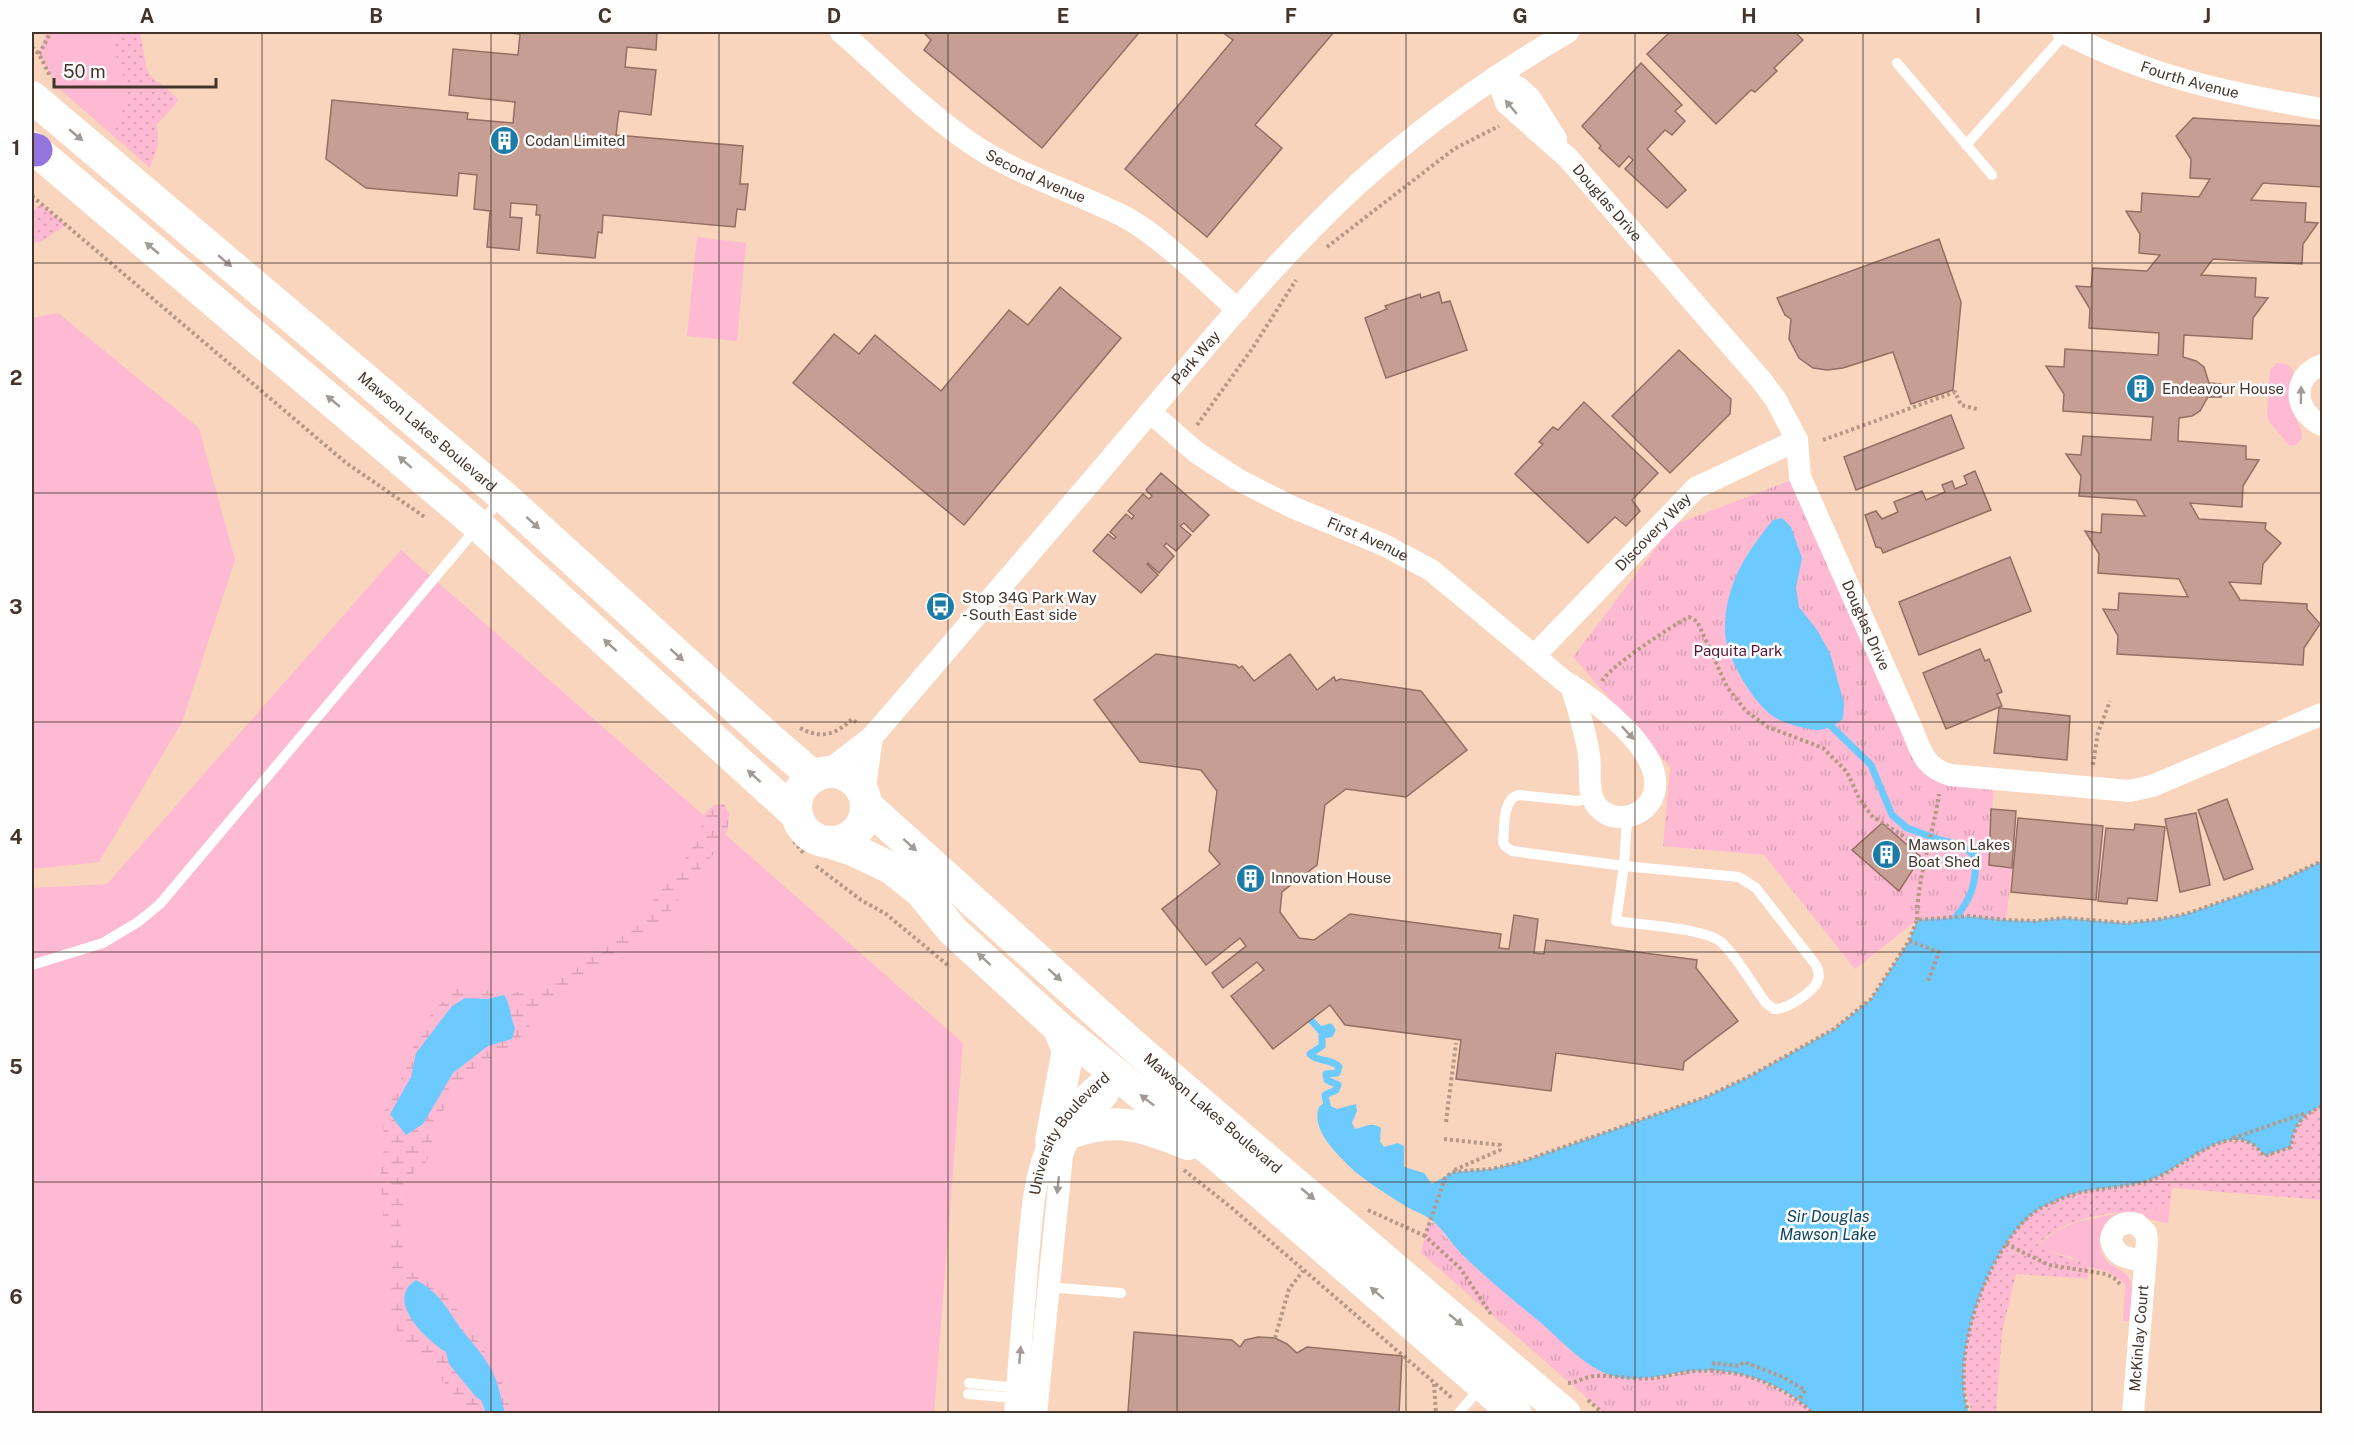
<svg xmlns="http://www.w3.org/2000/svg" width="2354" height="1445" font-family="'Public Sans',sans-serif">
<style>
.grass{fill:#fdbad2}
.wetland{fill:url(#wetland-marsh);fill-rule:evenodd}
.park{fill:url(#park-tufts)}
.garden{fill:url(#garden-dots)}
.water{fill:#6ccaff}
.lines{fill:none;stroke-linecap:round;stroke-linejoin:round}
.stream{stroke:#6ccaff;stroke-width:7}
.building{fill:#c79e93;stroke:#956e64;stroke-width:1.5}
.path{stroke:#b59886;stroke-width:4;stroke-dasharray:3 3;stroke-linecap:butt}
.lane{stroke:#fff;stroke-width:10}
.street{stroke:#fff;stroke-width:22}
.secondary{stroke:#fff;stroke-width:32}
.highway{stroke:#9475df;stroke-width:33}
.oneway{fill:#a29a96}
.grid{fill:none;stroke:#44352c;stroke-width:1.5;stroke-opacity:0.55}
.labels{text-anchor:middle;stroke-width:5;stroke-linejoin:round;paint-order:stroke}
.street-label{font-size:15px;fill:#44352c;stroke:#fefefe}
.poi-label{font-size:15px;fill:#44352c;stroke:#fefefe;text-anchor:start}
.park-label{font-size:15px;fill:#591435;stroke:#fefefe}
.water-label{font-size:16px;font-style:italic;fill:#0e445f;stroke:#fefefe}
.neatline{fill:none;stroke:#44352c;stroke-width:2}
.grid-label{font-size:20px;text-anchor:middle;font-weight:bold;fill:#44352c}
</style>
<defs>
<pattern id="wetland-marsh" width="20" height="14" patternUnits="userSpaceOnUse" patternTransform="scale(1.5)"><rect width="20" height="14" fill="#fdbad2"/><path d="M1 5h8M5 5V1M11 12h8M15 12V8" fill="none" stroke="#daa0b4"/></pattern>
<pattern id="park-tufts" width="24" height="20" patternUnits="userSpaceOnUse" patternTransform="scale(1.5)"><rect width="24" height="20" fill="#fdbad2"/><path d="M3 7l-1-3M5 7V3M7 7l1-3M15 17l-1-3M17 17v-4M19 17l1-3" fill="none" stroke="#daa0b4"/></pattern>
<pattern id="garden-dots" width="8" height="8" patternUnits="userSpaceOnUse" patternTransform="scale(1.5)"><rect width="8" height="8" fill="#fdbad2"/><path d="M2 2h.1M6 6h.1" fill="none" stroke="#daa0b4" stroke-width="1.8" stroke-linecap="round"/></pattern>
</defs>
<rect width="100%" height="100%" fill="#fad5bd"/>
<g class="grass">
<path d="M46,32H114C111,45 116,57 121,69C130,89 124,118 110,133L56,86L39,54Z"/>
<path d="M697,237L746,243L737,341L687,336Z"/>
<path d="M58,313L199,428L235,560L182,722L99,862L32,869V318Z"/>
<path d="M2277,363L2286,364L2293,370C2294,385 2291,399 2295,414C2297,423 2302,428 2302,438L2296,445L2290,446L2270,423L2267,417L2270,370Z"/>
<path d="M401,550L963,1043L934,1413L32,1414V888L107,884Z"/>
<path d="M2170,1203L2168,1223C2152,1222 2133,1211 2119,1214C2112,1215 2108,1220 2105,1225C2097,1236 2098,1254 2109,1263C2116,1269 2126,1271 2130,1280C2135,1292 2130,1309 2129,1321H2123L2125,1284L2109,1272L2089,1267L2072,1257L2044,1250L2038,1245L2056,1231L2076,1222L2125,1212L2143,1214Z"/>
</g>
<path class="wetland" d="M724,804L729,814L728,828L719,848L693,878L658,929L621,959L596,967L575,986L550,998L534,1011L530,1025L519,1040L470,1071L454,1089L438,1120L427,1161L412,1174L401,1216L400,1237L411,1272C425,1278 436,1284 446,1295C464,1315 511,1389 513,1413H505C496,1384 488,1357 466,1335L436,1345L446,1352L449,1359L481,1400L486,1413H469L450,1389L403,1340L393,1325L390,1306L392,1264L387,1224L383,1215L380,1163L386,1144L382,1122L387,1102L402,1077L407,1058L432,1012L456,989L518,992L533,989L549,983L576,959L642,914L675,874L700,836L703,815L714,805ZM465,998L509,1002L511,1018L515,1028L512,1039L488,1046L453,1073L423,1124L390,1114L411,1077Z"/>
<g class="park">
<path d="M1800,477L1927,763L1994,779L1989,864L2012,868L2006,920L1969,916L1917,920L1855,969L1764,855L1663,846L1670,767L1573,657L1673,525Z"/>
<path d="M1428,1222L1436,1223L1445,1236L1482,1272L1577,1354L1654,1378L1694,1371H1723L1747,1375L1799,1400L1814,1413H1604L1421,1253Z"/>
</g>
<g class="garden">
<path d="M114,32H140L147,70L153,79L164,86L178,99L174,106L157,124L158,145L150,168L110,133C125,118 129,89 121,69C116,56 111,46 114,32Z"/>
<path d="M41,204L66,225L42,241L32,243V212Z"/>
<path d="M2322,1106V1200L2172,1188L2170,1203C2161,1206 2152,1211 2144,1213C2137,1215 2131,1212 2125,1212C2096,1214 2058,1222 2038,1245C2052,1255 2072,1257 2087,1265L2089,1267L2088,1279L2016,1274L2002,1333L1996,1413H1972C1969,1400 1963,1388 1963,1374C1962,1324 1993,1247 2031,1214C2039,1208 2051,1203 2059,1199C2089,1186 2122,1190 2153,1179C2161,1176 2170,1172 2177,1167C2183,1163 2188,1156 2195,1153C2219,1142 2247,1131 2264,1156L2291,1147C2295,1123 2301,1117 2322,1106Z"/>
</g>
<g class="water">
<path d="M1782,518L1791,527L1802,558L1796,588L1799,607L1817,630L1830,653L1844,703L1843,719C1836,724 1827,730 1818,730C1805,729 1786,724 1774,717C1753,703 1725,656 1725,631C1725,585 1745,554 1773,520Z"/>
<path d="M2322,861V1106C2302,1115 2294,1125 2291,1147L2264,1156C2235,1113 2185,1167 2153,1179C2123,1190 2090,1186 2060,1199C2051,1203 2039,1208 2032,1214C1987,1251 1949,1357 1969,1413H1814C1782,1384 1738,1367 1694,1371C1667,1373 1639,1384 1613,1376C1584,1367 1562,1341 1540,1322C1513,1300 1486,1278 1461,1253C1452,1244 1444,1231 1434,1222C1426,1215 1416,1212 1407,1207C1385,1193 1359,1178 1341,1158C1329,1145 1312,1126 1319,1107L1324,1103L1337,1109L1356,1104L1357,1111L1352,1123L1355,1129C1365,1127 1371,1121 1381,1128L1380,1141L1384,1147L1398,1143L1404,1146V1167L1424,1173L1432,1184L1452,1172L1491,1169L1521,1162L1706,1097L1752,1075L1834,1029L1871,999L1909,941L1917,920L1969,916L2006,920L2035,921L2064,918L2126,923L2155,920L2186,914L2275,883Z"/>
<path d="M504,995C511,1005 510,1017 515,1028L512,1039L488,1046L453,1073L423,1124L406,1135L390,1114L411,1077L416,1053L452,1006L465,998L488,999Z"/>
<path d="M416,1280C443,1294 448,1313 466,1335C476,1347 486,1359 493,1373C499,1385 501,1400 505,1413H486L481,1400L476,1397L449,1364L446,1352C426,1340 384,1300 416,1280Z"/>
</g>
<g class="lines">
<g class="stream">
<path d="M1831,726L1871,765L1892,815L1907,828L1940,840L1961,845L1976,857C1976,883 1972,897 1956,917"/>
<path d="M1311,1020L1320,1030L1330,1027L1332,1030L1330,1034L1322,1035V1046L1310,1054C1318,1063 1332,1058 1339,1067L1337,1073L1326,1074L1327,1080L1338,1085L1336,1090L1325,1095L1327,1105"/>
</g>
</g>
<g class="building">
<path d="M498,32H667V33L657,32L656,50L627,47L625,67L656,70L651,115L619,111L616,135L743,146L740,184H748L745,210L737,209L735,227L603,215L602,233L598,232L595,258L537,253L540,215H536L537,205L511,203L510,217L522,218L519,250L487,247L490,211L474,209L477,175L459,173L457,196L366,188L326,159L332,100L468,113L467,119L513,123L515,102L449,95L453,49L518,55L520,34Z"/>
<path d="M923,32H1135L1138,34L1042,148L924,50L931,40Z"/>
<path d="M1222,32H1334L1255,125L1282,148L1207,237L1125,169L1233,40Z"/>
<path d="M1670,32H1795L1803,40L1774,68L1777,71L1755,92L1751,90L1716,124L1647,54Z"/>
<path d="M1641,63L1682,105L1675,111L1685,121L1672,135L1665,130L1647,149L1686,190L1667,208L1625,169L1633,160L1629,156L1619,167L1599,148L1601,146L1582,126Z"/>
<path d="M2193,118L2322,126V187L2263,183L2251,200L2306,203L2305,222L2318,223L2303,244L2302,264L2213,259L2201,275L2256,278L2255,297L2268,298L2253,318L2252,339L2184,335L2183,357L2196,361L2204,367L2209,383L2222,384L2221,397H2208L2200,411L2192,416L2179,418L2178,441L2246,446V459L2259,460L2243,486L2242,507L2190,503L2199,519L2266,523L2265,529L2281,543L2263,564L2261,584L2229,582L2240,600L2307,604V609L2320,624L2304,648L2303,665L2117,654L2118,636L2103,609L2118,610L2119,593L2188,597L2179,579L2098,573L2099,554L2085,531L2101,533L2102,514L2145,516L2136,500L2079,496L2081,476L2066,454L2081,455L2083,436L2151,440L2153,417L2063,411L2064,394L2046,366L2064,367L2065,349L2158,355L2159,333L2089,328L2090,309L2076,286L2091,287L2093,268L2147,271L2160,255L2139,253L2140,234L2126,211L2141,212L2142,193L2199,197L2210,179L2190,178L2191,159L2176,136Z"/>
<path d="M1939,239L1961,302L1953,390L1911,404L1893,352L1843,368L1827,370L1813,368L1799,358L1789,339L1791,319L1785,315L1777,298Z"/>
<path d="M1060,287L1121,338L964,525L793,383L834,334L859,354L875,335L941,391L1009,310L1028,325Z"/>
<path d="M1439,292L1442,303L1450,301L1467,350L1386,378L1365,318L1387,309L1385,306L1420,294L1421,298Z"/>
<path d="M1679,350L1731,399L1730,414L1670,473L1612,416Z"/>
<path d="M1584,402L1658,473L1632,500L1640,511L1626,526L1615,517L1588,543L1515,474L1543,444L1539,442L1553,427L1558,430Z"/>
<path d="M1951,415L1964,448L1856,490L1844,457Z"/>
<path d="M1975,471L1991,510L1883,553L1881,548L1876,547L1865,515L1876,511L1882,519L1898,512L1894,502L1922,491L1926,500L1945,492L1942,485L1952,481L1955,489L1967,484L1964,476Z"/>
<path d="M1161,473L1209,515L1193,532L1184,523L1180,526L1191,535L1176,551L1166,543L1164,546L1174,556L1159,573L1148,563L1147,564L1158,575L1141,593L1093,551L1108,534L1114,539L1116,537L1110,532L1126,514L1132,519L1134,516L1128,511L1143,494L1149,499L1152,496L1146,490Z"/>
<path d="M2010,557L2031,611L1919,655L1899,602Z"/>
<path d="M1980,649L1985,661L1989,659L2002,692L1997,694L2002,706L1946,729L1923,673Z"/>
<path d="M1156,654L1236,665L1239,668L1242,666L1254,681L1290,654L1317,690L1334,677L1336,681L1340,679L1421,691L1467,750L1406,797L1346,789L1325,805L1317,865L1282,892L1280,912L1299,938L1314,940L1350,914L1501,934L1499,948L1509,949L1514,915L1538,919L1534,953L1544,954L1546,940L1697,960L1696,968L1738,1021L1684,1062L1683,1070L1556,1053L1551,1091L1456,1079L1461,1040L1345,1025L1330,1005L1273,1049L1231,996L1264,970L1257,962L1223,988L1212,973L1246,946L1240,938L1206,965L1162,909L1220,864L1209,851L1217,791L1201,770L1140,762L1094,700Z"/>
<path d="M1999,708L2070,716L2067,760L1994,753Z"/>
<path d="M2227,799L2253,869L2224,880L2198,810Z"/>
<path d="M1991,809L2016,811L2012,868L1989,865Z"/>
<path d="M2196,813L2210,885L2180,892L2165,819Z"/>
<path d="M2018,818L2103,826L2096,900L2011,892Z"/>
<path d="M1882,823L1921,857L1899,891L1852,850Z"/>
<path d="M2135,824L2165,827L2157,901L2128,898L2127,904L2098,901L2106,828L2134,830Z"/>
<path d="M1134,1332L1232,1340L1240,1347L1245,1340L1258,1337L1275,1338L1287,1344L1297,1353L1307,1347L1402,1356L1399,1414H1154L1128,1411Z"/>
</g>
<g class="lines">
<g class="path">
<path d="M32,47L39,54L50,76"/>
<path d="M39,54L51,32"/>
<path d="M32,196L345,462L426,518"/>
<path d="M1327,247L1454,149L1499,126"/>
<path d="M1197,425L1252,349L1296,280"/>
<path d="M1823,440L1955,392L1961,405L1977,409"/>
<path d="M1602,681C1609,667 1673,625 1689,617L1697,621L1727,687L1746,711L1768,727L1823,748L1847,772L1859,798L1872,816L1928,852"/>
<path d="M800,728C820,739 836,735 852,719L857,723"/>
<path d="M2093,765L2098,733L2110,701"/>
<path d="M794,841L804,854"/>
<path d="M816,866L861,900L886,914L950,967"/>
<path d="M1917,920C1917,877 1933,836 1939,794"/>
<path d="M1909,941L1939,952L1927,984"/>
<path d="M1446,1122L1456,1043"/>
<path d="M2233,1138L2306,1113"/>
<path d="M1444,1139L1500,1145V1150L1452,1171"/>
<path d="M1184,1170L1233,1209L1452,1398"/>
<path d="M1368,1210L1425,1236"/>
<path d="M2006,1244L2049,1265L2106,1274L2114,1278L2121,1285"/>
<path d="M1491,1314L1460,1268L1425,1236L1445,1178L1452,1172L1491,1169L1521,1162L1706,1097L1752,1075L1834,1029L1871,999L1909,941L1917,920L1969,916L2006,920L2035,921L2064,918L2126,923L2155,920L2186,914L2275,883L2322,861"/>
<path d="M1275,1338L1289,1289L1303,1271"/>
<path d="M1711,1371L1714,1363L1739,1366L1744,1362L1783,1377L1805,1390L1799,1400"/>
<path d="M1568,1383C1576,1383 1585,1377 1594,1376C1614,1375 1634,1380 1654,1378C1668,1376 1682,1372 1695,1371C1740,1368 1782,1384 1814,1414"/>
<path d="M1434,1384L1436,1414"/>
<path d="M1588,1400L1604,1414"/>
<path d="M1969,1414C1949,1357 1987,1251 2032,1214C2039,1208 2051,1203 2060,1199C2090,1186 2123,1190 2153,1179C2185,1167 2235,1113 2264,1156L2291,1147C2294,1125 2302,1115 2322,1106"/>
</g>
<g class="lane">
<path d="M1897,63L1992,175"/>
<path d="M1966,145L2066,33"/>
<path d="M1592,797L1578,801L1518,795C1502,800 1505,827 1503,842L1505,846L1512,851L1624,866L1739,877L1756,888L1816,965C1818,970 1820,975 1818,980C1814,992 1786,1010 1774,1009L1766,1003C1754,987 1736,955 1721,942C1704,928 1641,925 1616,921L1624,866L1627,818"/>
<path d="M32,965L103,943L138,922L160,904L501,499"/>
<path d="M1047,1287L1121,1293"/>
<path d="M969,1383L1017,1388"/>
<path d="M968,1394L1016,1398"/>
<path d="M1458,1414L1481,1387"/>
</g>
<g class="street">
<path id="s1" d="M841,32C883,69 923,110 969,142C1016,175 1074,191 1125,217C1162,237 1205,281 1238,310"/>
<path id="s2" d="M2063,32C2147,76 2230,94 2322,109"/>
<path id="s3" d="M1497,76L1506,103L1568,158L1762,381L1776,400L1797,440L1800,477L1911,727C1921,750 1923,767 1950,775L2129,791L2152,786L2322,714"/>
<path d="M1497,76L1519,88L1530,98L1556,139"/>
<path d="M2322,365C2291,376 2293,412 2322,425"/>
<path id="s4" d="M1150,412L1196,452L1237,479L1292,507L1384,545L1431,570L1564,681C1594,699 1660,748 1655,788C1651,820 1604,829 1592,797C1588,784 1591,769 1589,756C1586,732 1578,709 1571,685"/>
<path id="s5" d="M1534,656L1696,488L1797,440"/>
<path id="s6" d="M825,773L872,737C956,639 1040,542 1123,444C1199,355 1272,263 1358,184C1422,126 1494,75 1568,32"/>
<path d="M864,794L872,737"/>
<path id="s7" d="M1015,1414C1019,1365 1023,1317 1027,1268C1031,1226 1032,1182 1049,1143C1062,1116 1088,1091 1112,1072"/>
<path d="M1036,1414L1062,1156L1066,1144L1079,1127L1107,1096L1112,1072"/>
<path id="s8" d="M2133,1414L2147,1241L2146,1233L2137,1224C2124,1221 2114,1225 2111,1239C2114,1258 2129,1258 2145,1261"/>
</g>
<g class="secondary">
<path id="s9" d="M32,97L503,496L770,739L814,777"/>
<path d="M32,147L479,526L797,815"/>
<circle cx="831" cy="807" r="35"/>
<path id="s10" d="M866,805L1135,1047L1565,1414"/>
<path d="M829,842L853,850L891,868L921,892L953,931L1058,1027L1219,1157L1516,1414"/>
<path d="M1076,1131C1119,1116 1148,1128 1188,1144"/>
<path d="M1051,1141L1068,1050L1058,1027"/>
</g>
<path class="highway" d="M32,149L36,150"/>
</g>
<defs><path id="oneway-solid" d="M-6-.8H1V-3.2L6.5 0L1 3.2V.8H-6Z" transform="scale(1.5)"/></defs>
<g class="oneway">
<use href="#oneway-solid" transform="translate(1511 107) rotate(-130)"/>
<use href="#oneway-solid" transform="translate(76 135) rotate(40)"/>
<use href="#oneway-solid" transform="translate(152 248) rotate(-140)"/>
<use href="#oneway-solid" transform="translate(225 261) rotate(40)"/>
<use href="#oneway-solid" transform="translate(2301 395) rotate(-89)"/>
<use href="#oneway-solid" transform="translate(333 401) rotate(-140)"/>
<use href="#oneway-solid" transform="translate(405 462) rotate(-139)"/>
<use href="#oneway-solid" transform="translate(533 523) rotate(42)"/>
<use href="#oneway-solid" transform="translate(610 645) rotate(-138)"/>
<use href="#oneway-solid" transform="translate(677 655) rotate(42)"/>
<use href="#oneway-solid" transform="translate(1628 733) rotate(47)"/>
<use href="#oneway-solid" transform="translate(754 776) rotate(-138)"/>
<use href="#oneway-solid" transform="translate(910 845) rotate(42)"/>
<use href="#oneway-solid" transform="translate(984 959) rotate(-138)"/>
<use href="#oneway-solid" transform="translate(1055 975) rotate(42)"/>
<use href="#oneway-solid" transform="translate(1147 1100) rotate(-142)"/>
<use href="#oneway-solid" transform="translate(1058 1185) rotate(96)"/>
<use href="#oneway-solid" transform="translate(1308 1194) rotate(40)"/>
<use href="#oneway-solid" transform="translate(1377 1293) rotate(-139)"/>
<use href="#oneway-solid" transform="translate(1456 1320) rotate(40)"/>
<use href="#oneway-solid" transform="translate(1020 1355) rotate(-85)"/>
</g>
<path class="grid" d="M262,32V1414M491,32V1414M719,32V1414M948,32V1414M1177,32V1414M1406,32V1414M1635,32V1414M1863,32V1414M2092,32V1414M32,263H2322M32,493H2322M32,722H2322M32,952H2322M32,1182H2322"/>
<defs>
<symbol id="building-disc" viewBox="-11 -11 22 22"><circle r="9.5" fill="#1d7ba8" stroke="#fefefe"/><path d="M-4-6H4V6H1V3H-1V6H-4ZM-2.5-4.3h1.7v1.8h-1.7ZM.8-4.3h1.7v1.8H.8ZM-2.5-1h1.7V.8h-1.7ZM.8-1h1.7V.8H.8Z" fill="#fff"/></symbol>
<symbol id="bus-disc" viewBox="-11 -11 22 22"><circle r="9.5" fill="#1d7ba8" stroke="#fefefe"/><path d="M-5-6H5V4H4V6H2V4H-2V6H-4V4H-5ZM-3.5-4V0h7V-4ZM-3.5 1.2v1.5H-2V1.2ZM2 1.2v1.5H3.5V1.2Z" fill="#fff"/></symbol>
</defs>
<g fill-rule="evenodd">
<use href="#building-disc" x="488" y="124" width="33" height="33"/>
<use href="#building-disc" x="2124" y="372" width="33" height="33"/>
<use href="#bus-disc" x="924" y="590" width="33" height="33"/>
<use href="#building-disc" x="1870" y="838" width="33" height="33"/>
<use href="#building-disc" x="1234" y="862" width="33" height="33"/>
</g>
<g class="labels">
<g class="street-label">
<text dy="5" stroke="none"><textPath href="#s2" startOffset="136">Fourth Avenue</textPath></text>
<text dy="5" stroke="none"><textPath href="#s1" startOffset="244">Second Avenue</textPath></text>
<text dy="5" stroke="none"><textPath href="#s3" startOffset="171">Douglas Drive</textPath></text>
<text dy="5" stroke="none"><textPath href="#s6" startOffset="558">Park Way</textPath></text>
<text dy="5" stroke="none"><textPath href="#s9" startOffset="518">Mawson Lakes Boulevard</textPath></text>
<text dy="5" stroke="none"><textPath href="#s5" startOffset="172">Discovery Way</textPath></text>
<text dy="5" stroke="none"><textPath href="#s4" startOffset="254">First Avenue</textPath></text>
<text dy="5" stroke="none"><textPath href="#s3" startOffset="675">Douglas Drive</textPath></text>
<text dy="5" stroke="none"><textPath href="#s10" startOffset="464">Mawson Lakes Boulevard</textPath></text>
<text dy="5" stroke="none"><textPath href="#s7" startOffset="292">University Boulevard</textPath></text>
<text dy="5" stroke="none"><textPath href="#s8" startOffset="76">McKinlay Court</textPath></text>
</g>
<g class="poi-label">
<text x="525" y="146">Codan Limited</text>
<text x="2162" y="394">Endeavour House</text>
<text x="962" y="603">Stop 34G Park Way<tspan x="962" dy="17">- South East side</tspan></text>
<text x="1908" y="850">Mawson Lakes<tspan x="1908" dy="17">Boat Shed</tspan></text>
<text x="1271" y="883">Innovation House</text>
</g>
<g class="park-label">
<text x="1738" y="656">Paquita Park</text>
</g>
<g class="water-label">
<text x="1828" y="1222">Sir Douglas<tspan x="1828" dy="18">Mawson Lake</tspan></text>
</g>
</g>
<rect width="2354" height="1445" fill="none" stroke="#fefefe" stroke-width="66"/>
<path d="M54 78v9h162v-9" fill="none" stroke="#44352c" stroke-width="3"/>
<text x="63" y="78" font-size="18" fill="#44352c" stroke="#fefefe" stroke-width="4.5" paint-order="stroke">50 m</text>
<rect x="33" y="33" width="2288" height="1379" class="neatline"/>
<g class="grid-label">
<text x="147" y="23">A</text>
<text x="376" y="23">B</text>
<text x="605" y="23">C</text>
<text x="834" y="23">D</text>
<text x="1063" y="23">E</text>
<text x="1291" y="23">F</text>
<text x="1520" y="23">G</text>
<text x="1749" y="23">H</text>
<text x="1978" y="23">I</text>
<text x="2207" y="23">J</text>
<text x="16" y="155">1</text>
<text x="16" y="385">2</text>
<text x="16" y="614">3</text>
<text x="16" y="844">4</text>
<text x="16" y="1074">5</text>
<text x="16" y="1304">6</text>
</g>
</svg>
